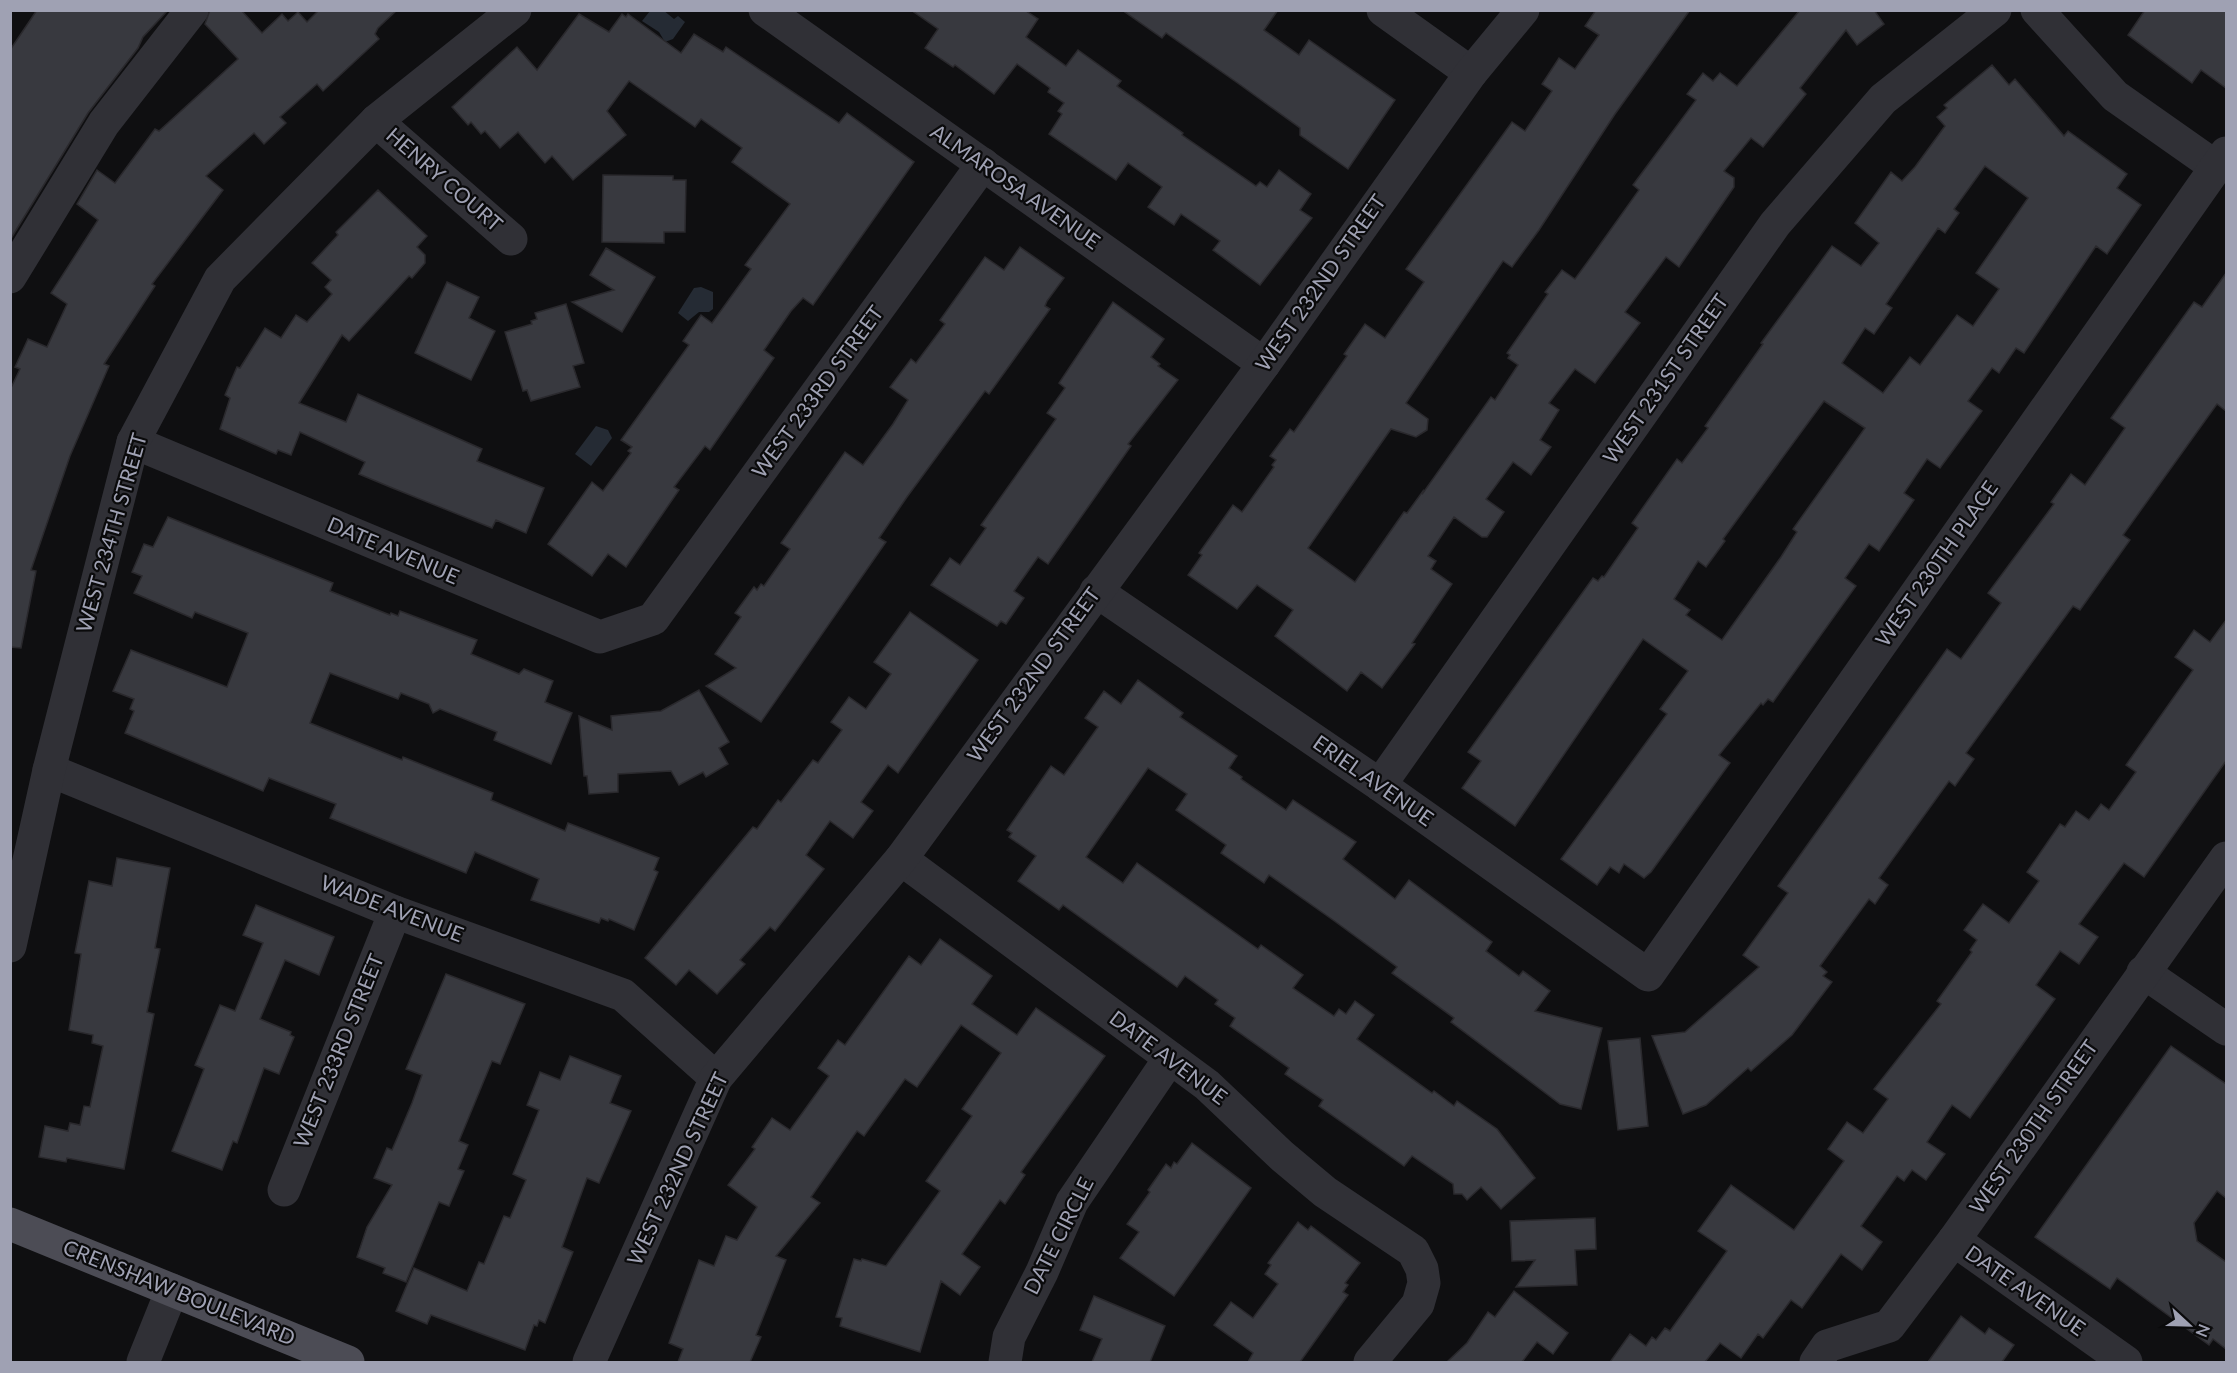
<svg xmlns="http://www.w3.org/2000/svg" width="2237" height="1373" font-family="Lato,sans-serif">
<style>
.water{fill:#252b34}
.building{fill:#38393f;stroke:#2a292d;stroke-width:1.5;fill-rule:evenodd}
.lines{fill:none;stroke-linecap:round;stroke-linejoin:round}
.minor{stroke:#303036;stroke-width:33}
.major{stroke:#4c4c55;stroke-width:33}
.labels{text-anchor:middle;stroke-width:4.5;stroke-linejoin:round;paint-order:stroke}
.street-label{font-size:21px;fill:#9fa1b3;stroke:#0a0a0b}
</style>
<rect width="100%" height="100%" fill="#0f0f11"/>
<g class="water">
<path d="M663,10L674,19L678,16L685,22L673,39L665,42L659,32L642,21L650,11Z"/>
<path d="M701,287L713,292V309L709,312H699L688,321L678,313L694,288Z"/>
<path d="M596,426L608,430L612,438L591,466L575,454Z"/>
</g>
<g class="building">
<path d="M37,10H168L143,37L138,48L88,113L10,240V50Z"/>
<path d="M210,10H241L262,33L282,14L288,21L298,12L307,22L319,10H397L378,28L375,34L379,39L323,91L317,84L280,117L286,123L264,144L254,133L206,176L223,190L152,284L155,286L104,364L109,366L70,456L31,570L36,571L21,648L10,647V390L20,369L15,367L28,339L47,347L67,304L51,293L98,220L77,204L97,170L115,183L155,129L159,131L238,59L205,24Z"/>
<path d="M911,10L1026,11L1038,19L1026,37L1066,66L1078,50L1121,81L1117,86L1183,133L1182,135L1256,186L1260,182L1267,187L1279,170L1311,194L1300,210L1312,218L1260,285L1213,250L1220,241L1181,214L1174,225L1148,207L1162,187L1128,163L1116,180L1049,134L1062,114L1058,111L1064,103L1048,92L1050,88L1017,64L994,94L955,65L953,67L925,48L938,29Z"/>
<path d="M1122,10H1278L1264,30L1299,55L1309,40L1395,100L1348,169L1300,135V128L1239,84L1166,33L1162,38Z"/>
<path d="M1596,10H1690L1615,114L1539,230L1512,267L1503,261L1406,403L1428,419L1427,430L1416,437L1391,429L1308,548L1355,582L1404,512L1407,513L1423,491V493L1491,397L1495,400L1518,365L1508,358L1510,355L1507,353L1548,294L1545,292L1562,270L1575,279L1594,253L1639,190L1633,185L1696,100L1687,94L1703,73L1713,81L1720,73L1737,86L1800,10H1874L1884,24L1857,45L1846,30L1800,88L1806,94L1763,147L1751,138L1724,171L1734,178V187L1679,267L1666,257L1625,312L1640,323L1595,383L1575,369L1549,403L1559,410L1540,440L1551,447L1531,475L1513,462L1486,499L1504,512L1487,537H1482L1454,517L1428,556L1436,561L1431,569L1452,584L1412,643L1415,644L1382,688L1361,672L1347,691L1275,636L1293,610L1257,585L1237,609L1188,575L1202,555L1199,553L1233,505L1242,512L1274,467L1272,465L1276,460L1270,456L1290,429L1294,432L1347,356L1344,354L1365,324L1385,338L1424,282L1406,269L1512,122L1525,131L1552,91L1542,84L1559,58L1575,69L1599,35L1585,26Z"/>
<path d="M2145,10H2226V88L2201,70L2192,83L2128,35Z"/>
<path d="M579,14L609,32L622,14L626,17L628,14L681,53L694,34L723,52L726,47L839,123L847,113L914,162L813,305L803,298L791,311L764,350L774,358L710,450L705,446L674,487L679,490L626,567L608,554L592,576L548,544L592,482L603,491L631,453L628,451L632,447L621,440L689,345L683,341L701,315L712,323L751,269L745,265L790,204L732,162L742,148L701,119L695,127L629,81L607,111L626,135L573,180L552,156L545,163L518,132L500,148L485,131L481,134L471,122L468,125L452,107L517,47L537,70Z"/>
<path d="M1992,65L2009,85L2015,79L2064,136L2068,131L2127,174L2117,188L2141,205L2107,254L2096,246L2024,353L2016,348L1999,373L1992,368L1968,401L1982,411L1940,468L1927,459L1904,493L1914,500L1879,551L1869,544L1845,578L1856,586L1773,702L1768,699L1763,705L1761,703L1719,755L1730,763L1651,872L1644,878L1624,864L1619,873L1610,867L1597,885L1561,859L1667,714L1660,709L1688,671L1643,639L1515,826L1462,788L1481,761L1468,752L1593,578L1598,581L1602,576L1604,577L1638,528L1632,523L1677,459L1682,463L1708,428L1705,426L1763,344L1761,343L1832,246L1861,266L1879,243L1855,223L1891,172L1902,181L1915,167L1945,126L1937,117L1947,108L1944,105ZM1985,166L2028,198L1976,273L1999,289L1973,326L1957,315L1920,365L1910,357L1883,393L1842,363L1865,328L1874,334L1892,308L1886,304L1938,228L1945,233L1959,213L1954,209ZM1824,401L1865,428L1793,529L1797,532L1781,557L1722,640L1686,615L1690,610L1674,599L1698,561L1706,567L1725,541L1723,539Z"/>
<path d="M603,175L673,176V180H686L685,232H664V243L602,242Z"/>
<path d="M378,190L427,236L417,247L425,255V263L412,278L409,276L349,341L342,335L299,403L346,422L358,394L482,449L477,461L544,488L526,533L496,520L492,528L390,487L359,474L365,462L300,432L291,455L278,450L276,454L220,429L230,398L225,395L237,367L240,368L265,328L281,338L296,315L307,322L332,294L325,287L331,280L312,263L338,235L336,232Z"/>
<path d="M1020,247L1064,278L1047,301L1045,306L1050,309L989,394L985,391L907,497L879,538L886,542L761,722L706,686L736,668L715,654L741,617L735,613L754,587L757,590L761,584L764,586L790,549L781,543L845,452L863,465L893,424L908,400L890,387L911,359L916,363L945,324L940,320L985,257L1004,270Z"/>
<path d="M606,248L655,277L622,332L572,302L614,290L590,275Z"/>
<path d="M2226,273V411L2217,404L2123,535L2130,540L2080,610L2073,606L1966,753L1974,759L1955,786L1949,781L1879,878L1888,885L1875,904L1869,899L1820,966L1827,972L1823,976L1832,982L1792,1035L1751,1071L1748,1068L1706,1105L1683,1114L1652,1036L1685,1032L1759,967L1743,955L1788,893L1778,886L1947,649L1961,659L2001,603L1988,593L2054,504L2051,502L2071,474L2085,485L2125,428L2111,418L2194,302L2202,307Z"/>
<path d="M447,282L479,297L469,318L495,331L471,380L415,353Z"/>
<path d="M1113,302L1164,339L1151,357L1160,364L1158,366L1178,380L1128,444L1131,446L1048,564L1038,557L1014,591L1024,598L1006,624L1001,621L997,626L931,585L950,558L960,565L986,528L981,525L1056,419L1047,413L1065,388L1059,383Z"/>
<path d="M566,304L584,363L573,366L580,387L531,401L527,390L523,391L505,332L532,324L531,321L537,319L535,313Z"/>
<path d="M168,517L333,583L330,591L390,615L391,613L398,616L400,611L477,640L471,654L519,674L524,669L553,681L545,702L572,713L551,764L494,740L497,732L440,709L433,713L429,704L401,693L398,699L330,673L310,723L402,760L403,757L493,793L491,800L565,831L568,823L659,858L654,870L658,872L634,930L609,919L608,921L601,918L599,923L531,900L539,879L475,852L466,873L330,818L336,804L269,778L263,791L125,733L134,711L130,709L134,699L113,691L131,650L227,687L248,633L195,612L192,618L134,593L142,576L132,572L144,544L153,547Z"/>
<path d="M910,612L978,660L898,773L888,765L861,802L873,811L853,838L830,821L806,855L824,869L775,931L770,927L740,960L745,964L717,994L689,970L676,985L645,958L753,827L757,829L778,800L781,802L813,760L818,763L842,730L831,722L849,697L866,709L891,674L874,662Z"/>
<path d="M2226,620V761L2144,877L2124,863L2079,924L2098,937L2079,964L2060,951L2036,985L2055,999L1970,1118L1952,1105L1927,1142L1945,1154L1926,1180L1912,1170L1904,1181L1897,1176L1861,1226L1882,1242L1862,1270L1841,1254L1802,1308L1791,1300L1763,1338L1758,1334L1741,1358L1720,1343L1705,1362H1610L1630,1334L1646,1346L1652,1337L1656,1340L1665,1328L1670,1331L1727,1251L1698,1231L1731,1185L1794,1230L1844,1161L1828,1149L1847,1122L1863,1133L1888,1099L1874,1089L1941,1004L1937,1001L1972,952L1970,950L1977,940L1964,930L1983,904L2009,923L2039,881L2027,872L2060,824L2065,827L2076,811L2089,820L2101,804L2109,810L2136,772L2126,765L2193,670L2175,657L2194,630L2210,642Z"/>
<path d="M1138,680L1183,713L1180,717L1237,756L1229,768L1242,777L1241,779L1286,810L1293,800L1356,842L1343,859L1395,899L1409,880L1492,942L1486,951L1519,976L1523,971L1550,991L1535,1011L1602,1028L1581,1109L1560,1104L1451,1022L1454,1018L1392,973L1397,967L1333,920L1269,875L1264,883L1221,853L1226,845L1176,810L1187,794L1148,768L1086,857L1123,883L1137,863L1258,949L1261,945L1303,975L1293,988L1334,1016L1339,1009L1346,1014L1355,1001L1374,1015L1357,1039L1432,1093L1434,1091L1454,1106L1457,1101L1497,1129L1535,1178L1501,1209L1481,1187L1467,1200L1462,1194H1454L1453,1184L1412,1156L1404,1166L1319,1106L1323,1100L1285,1074L1289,1068L1230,1026L1235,1018L1215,1004L1218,1000L1185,976L1177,987L1063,905L1059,910L1018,881L1036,856L1009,837L1012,833L1007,830L1051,766L1064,775L1098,727L1085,718L1104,691L1121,704Z"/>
<path d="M699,690L729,742L719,748L728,764L706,777L703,772L679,785L671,771L618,774V792L589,794L587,776H584L579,716L612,730L611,716L661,711Z"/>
<path d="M117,858L170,868L155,948L160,949L147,1012L154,1014L124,1169L67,1158L66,1162L39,1157L45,1126L68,1131L70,1123L80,1125L84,1106L90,1107L103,1046L92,1043L93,1035L69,1030L81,954L75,953L89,881L112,886Z"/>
<path d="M256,905L334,937L319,975L285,960L260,1019L291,1032L290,1035L294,1037L279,1074L264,1068L237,1143L233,1141L222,1170L172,1151L204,1069L195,1065L220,1005L235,1011L263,943L243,935Z"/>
<path d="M940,939L992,976L972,1004L1017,1035L1036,1008L1105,1056L1021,1172L1025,1175L1005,1204L1000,1200L962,1254L980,1267L960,1295L941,1281L920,1352L840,1326L842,1318L836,1317L854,1259L861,1261L862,1259L886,1266L940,1191L926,1181L972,1116L962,1109L1001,1053L961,1025L917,1087L905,1079L864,1136L857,1131L811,1197L820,1203L776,1256L786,1260L756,1335L761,1337L750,1362H678L683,1349L669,1343L699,1260L714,1266L726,1236L737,1240L757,1207L728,1185L755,1149L752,1147L772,1118L790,1130L829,1076L818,1068L838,1040L845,1045L909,956L921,965Z"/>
<path d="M446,974L525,1004L500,1064L492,1061L459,1141L468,1145L458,1169L464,1171L449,1206L439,1202L406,1282L383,1273L385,1268L357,1257L367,1227L392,1185L374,1178L387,1148L392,1150L412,1103L422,1075L406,1069Z"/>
<path d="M1640,1038L1648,1126L1618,1130L1608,1041Z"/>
<path d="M2171,1046L2226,1084V1198L2217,1191L2194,1223L2197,1241L2226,1262V1349L2213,1339L2209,1345L2117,1278L2110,1289L2035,1237Z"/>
<path d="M570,1056L621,1076L610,1103L631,1111L599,1183L587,1178L562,1247L573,1252L545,1323L539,1320L537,1326L534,1325L525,1350L431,1315L427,1324L396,1311L414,1268L467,1291L479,1262L484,1264L504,1216L510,1218L526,1180L513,1174L539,1110L527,1105L540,1072L560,1080Z"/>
<path d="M1192,1143L1251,1188L1174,1296L1120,1258L1139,1232L1127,1224L1150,1192L1148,1190L1166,1164L1171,1168L1174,1162L1177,1164Z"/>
<path d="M1595,1218L1596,1249L1575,1250L1577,1285L1516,1287L1535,1260L1512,1261L1510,1221Z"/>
<path d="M1298,1222L1308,1230L1311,1226L1360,1263L1345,1283L1348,1285L1343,1292L1348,1295L1300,1362H1248L1253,1353L1214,1325L1231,1302L1253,1318L1278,1284L1265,1274L1271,1265L1268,1263Z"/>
<path d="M1514,1291L1568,1333L1553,1354L1537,1342L1522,1362H1447L1467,1343L1488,1312L1495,1317Z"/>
<path d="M1094,1296L1165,1326L1150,1362H1092L1102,1339L1080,1330Z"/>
<path d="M1961,1316L1985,1334L1989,1328L2014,1345L2002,1362H1928Z"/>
</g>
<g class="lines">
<g class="minor">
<path d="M765,10L1264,364"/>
<path d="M1383,10L1471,73"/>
<path d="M2037,10L2115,96L2216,167"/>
<path d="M376,121L511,239"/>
<path d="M10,277L104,123L192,10"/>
<path d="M133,442L600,637L653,619L983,164"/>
<path d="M1096,591L1380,785L1648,975L2226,153"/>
<path d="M49,770L395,912L623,995L716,1078"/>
<path d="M1380,785L1775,224L1883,99L1995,10"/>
<path d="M901,859L1207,1085L1282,1156L1325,1192L1413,1251L1422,1269L1424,1283L1418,1304L1370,1362"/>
<path d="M10,946L49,770L133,442L220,279L376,121L515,10"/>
<path d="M2143,972L2226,1029"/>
<path d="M284,1190L395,912"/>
<path d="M1954,1240L2126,1362"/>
<path d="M143,1362L172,1290"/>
<path d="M589,1362L716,1078L901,859L1264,364L1471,73L1523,10"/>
<path d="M1005,1362L1009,1337L1042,1272L1072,1202L1170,1058"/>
<path d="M1816,1362L1827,1346L1889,1326L1954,1240L2226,858"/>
</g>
<path class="major" d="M10,1224L348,1362"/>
</g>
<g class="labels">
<g class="street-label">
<text transform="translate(444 180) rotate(41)" y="7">HENRY COURT</text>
<text transform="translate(1015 187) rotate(35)" y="7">ALMAROSA AVENUE</text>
<text transform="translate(1321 283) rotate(-55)" y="7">WEST 232ND STREET</text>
<text transform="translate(1666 379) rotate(-55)" y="7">WEST 231ST STREET</text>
<text transform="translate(818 392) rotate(-54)" y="7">WEST 233RD STREET</text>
<text transform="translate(112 533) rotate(-74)" y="7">WEST 234TH STREET</text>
<text transform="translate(393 551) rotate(23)" y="7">DATE AVENUE</text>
<text transform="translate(1937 564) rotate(-55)" y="7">WEST 230TH PLACE</text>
<text transform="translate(1034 675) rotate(-54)" y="7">WEST 232ND STREET</text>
<text transform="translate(1373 781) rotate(35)" y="7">ERIEL AVENUE</text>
<text transform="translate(392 909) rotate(21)" y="7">WADE AVENUE</text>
<text transform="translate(339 1051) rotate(-68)" y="7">WEST 233RD STREET</text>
<text transform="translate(1168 1058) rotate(37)" y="7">DATE AVENUE</text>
<text transform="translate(2034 1127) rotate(-55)" y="7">WEST 230TH STREET</text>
<text transform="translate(678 1169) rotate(-65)" y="7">WEST 232ND STREET</text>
<text transform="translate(1059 1236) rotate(-63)" y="7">DATE CIRCLE</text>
<text transform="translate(2025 1291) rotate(35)" y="7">DATE AVENUE</text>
<text transform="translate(179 1293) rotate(22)" y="7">CRENSHAW BOULEVARD</text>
</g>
</g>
<rect width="2237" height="1373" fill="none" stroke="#9fa1b3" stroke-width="24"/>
<g transform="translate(2189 1325) rotate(112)" stroke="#0a0a0b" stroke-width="4.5" paint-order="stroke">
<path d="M0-4.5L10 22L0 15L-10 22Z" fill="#9fa1b3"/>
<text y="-9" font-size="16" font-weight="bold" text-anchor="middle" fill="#9fa1b3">N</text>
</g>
</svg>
